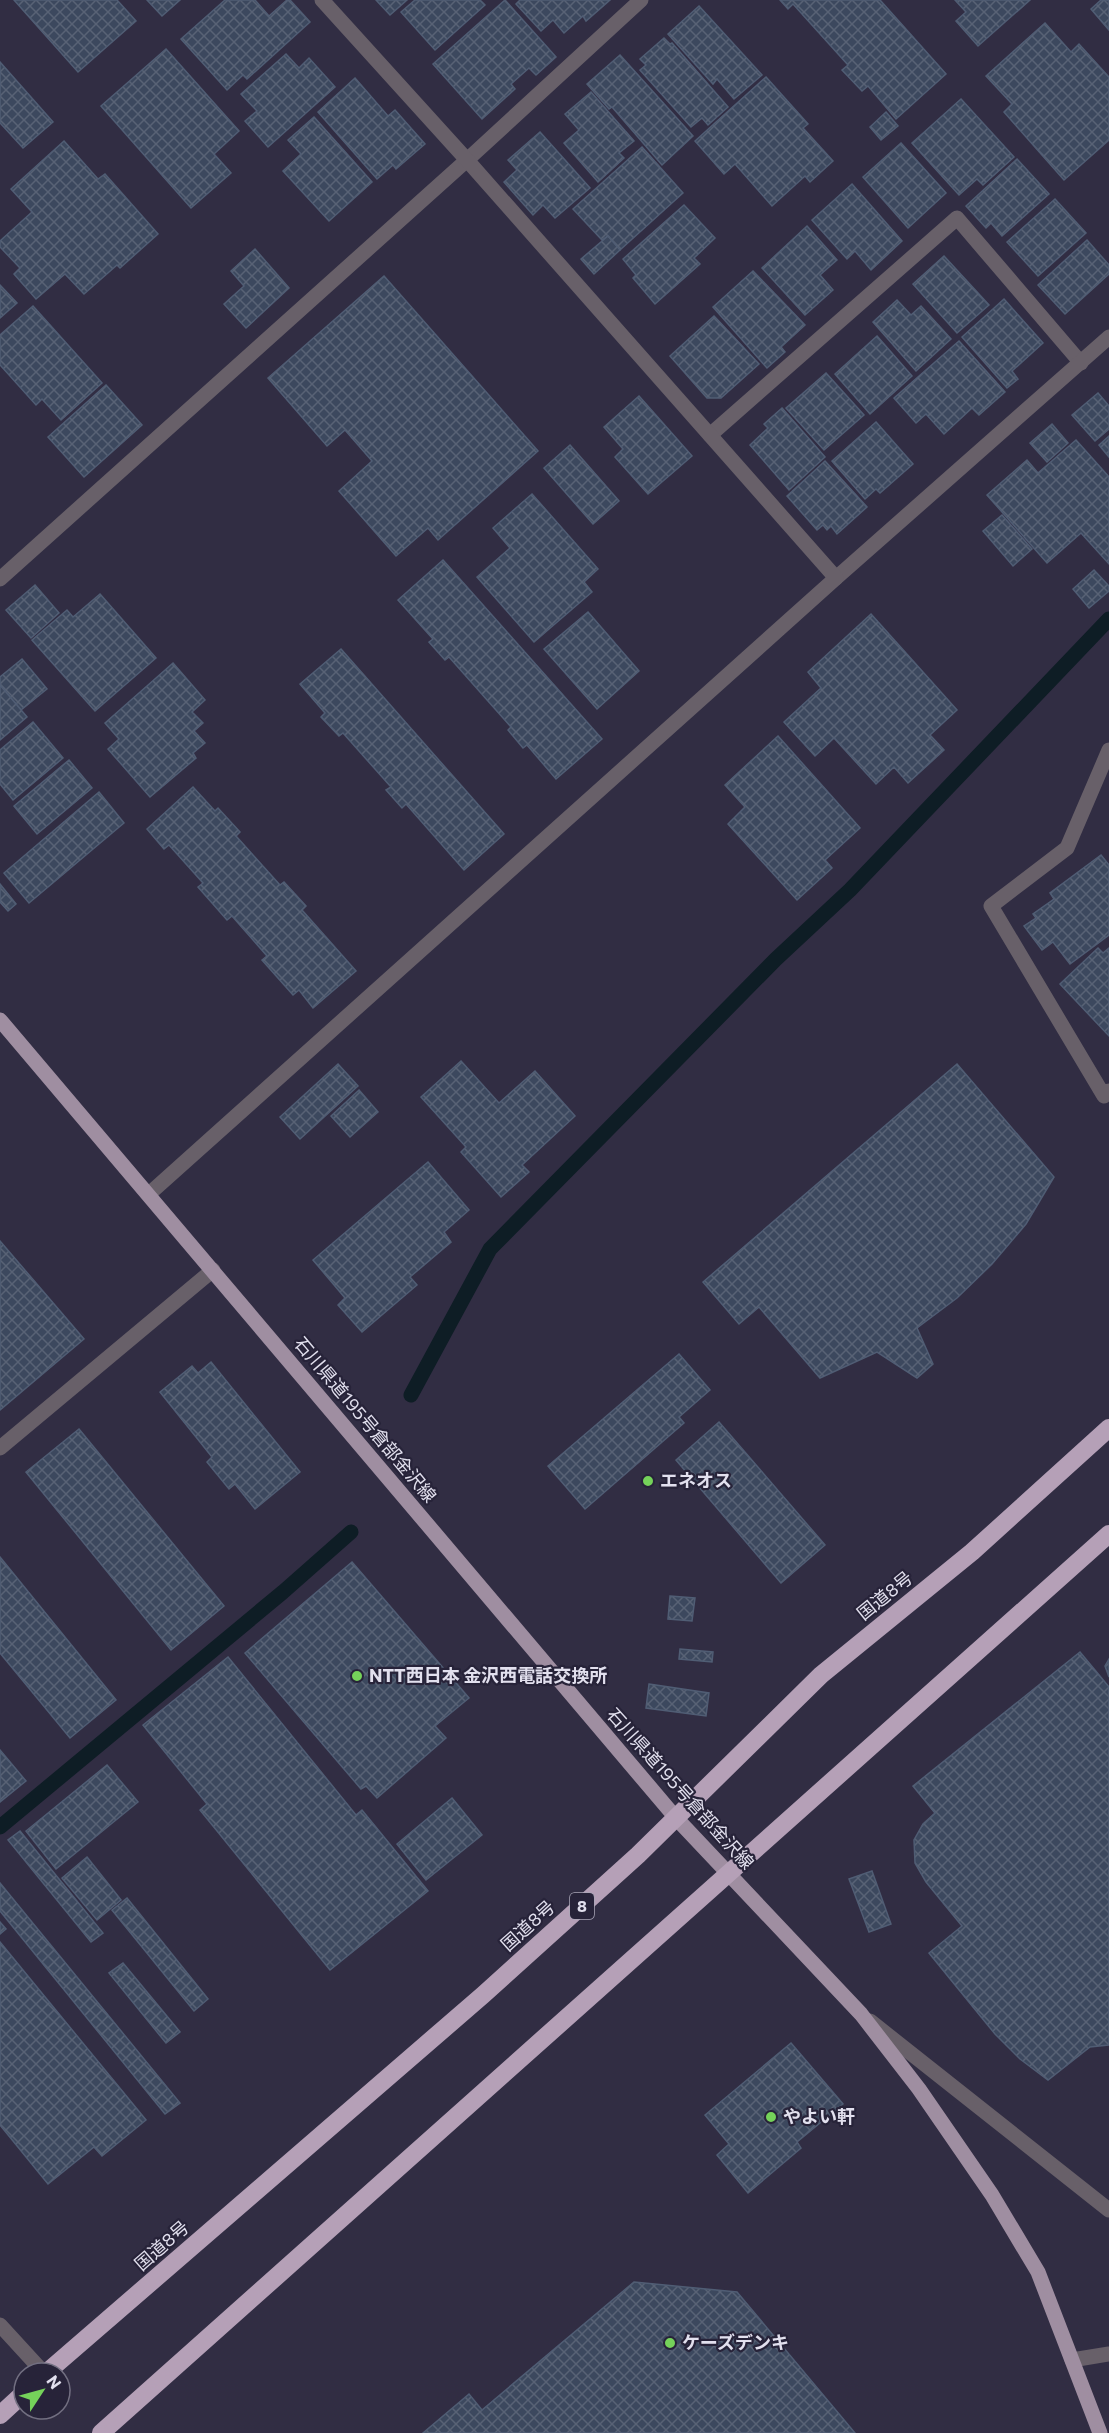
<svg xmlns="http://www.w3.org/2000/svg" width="1109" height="2433" font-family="Commissioner,'Noto Sans JP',sans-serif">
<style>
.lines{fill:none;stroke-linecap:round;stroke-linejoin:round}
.stream{stroke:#0e1d25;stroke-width:15}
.building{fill:url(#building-cross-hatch);stroke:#505d74;stroke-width:1.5}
.minor{stroke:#686069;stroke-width:15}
.major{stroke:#9f8ea1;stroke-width:15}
.highway{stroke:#b5a0b7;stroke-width:18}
.poi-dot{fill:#75d25a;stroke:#272339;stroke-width:2}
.labels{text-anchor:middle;stroke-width:4.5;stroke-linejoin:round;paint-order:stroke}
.shield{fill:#272339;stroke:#aaa7b8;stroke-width:1.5}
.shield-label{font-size:16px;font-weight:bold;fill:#e2e0ee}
.street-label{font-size:18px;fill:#e2e0ee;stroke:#272339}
.poi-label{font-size:18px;font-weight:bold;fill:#e2e0ee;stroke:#272339;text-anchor:start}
</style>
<defs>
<pattern id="building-cross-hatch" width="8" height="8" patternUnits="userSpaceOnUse" patternTransform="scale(1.5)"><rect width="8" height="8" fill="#3c485e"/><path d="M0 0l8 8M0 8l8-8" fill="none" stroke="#586275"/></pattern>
</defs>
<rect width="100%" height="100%" fill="#312d43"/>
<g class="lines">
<g class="stream">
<path d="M411,1395L490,1249L776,959L850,890L1109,619"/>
<path d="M0,1827L283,1592L351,1532"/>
</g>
</g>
<g class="building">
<path d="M14,0H117L136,21L78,72Z"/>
<path d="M147,0H180L162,16Z"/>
<path d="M225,0H255L269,16L287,0H290L310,22L247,79L243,75L227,90L181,39Z"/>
<path d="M376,0H407L390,15Z"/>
<path d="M415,0H480L485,5L435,50L401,12Z"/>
<path d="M505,0L556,57L536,75L529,68L511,84L515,89L482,119L433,64Z"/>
<path d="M520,0H610L586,21L583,16L564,33L553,20L541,31L516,4Z"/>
<path d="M780,0H880L946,74L896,119L868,86L862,91L842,70L848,65L793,4L788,9Z"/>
<path d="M955,0H1030L978,46L956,21L966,12Z"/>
<path d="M1101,0H1109V30L1091,9Z"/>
<path d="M699,6L762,75L734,99L717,79L713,84L668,34Z"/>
<path d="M1045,23L1071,52L1079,44L1109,77V140L1064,180L1004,112L1012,104L986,76Z"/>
<path d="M664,38L670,44L672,43L728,107L708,125L702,118L691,127L640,70L646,65L640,59Z"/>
<path d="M166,49L239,131L214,154L231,173L191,208L101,106Z"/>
<path d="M286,54L299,68L309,58L335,87L268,147L245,121L257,111L241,94Z"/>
<path d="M620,55L693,136L662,165L612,107L609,109L587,84Z"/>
<path d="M0,62L53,122L23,148L0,123Z"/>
<path d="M766,77L808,124L803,128L833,161L810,182L805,176L772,206L735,164L724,174L695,141Z"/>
<path d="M355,78L388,116L395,110L425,144L396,169L393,165L377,179L318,112Z"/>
<path d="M591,92L634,141L619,153L624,158L598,182L564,143L579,130L565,114Z"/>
<path d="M961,99L1014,157L983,185L977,179L959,195L912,143Z"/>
<path d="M886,112L898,126L881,140L870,127Z"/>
<path d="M314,117L372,182L329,221L283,171L301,154L288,140Z"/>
<path d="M540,132L590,188L555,218L543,205L533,215L504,182L517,170L508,160Z"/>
<path d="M64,141L98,179L105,174L158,234L120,268L117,265L84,294L65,274L36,299L14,274L20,268L0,247V241L32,212L11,189Z"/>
<path d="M901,143L946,193L908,228L863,177Z"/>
<path d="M642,147L683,193L620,250L608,236L602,240L573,209Z"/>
<path d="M1017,159L1049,194L1002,236L991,223L986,228L966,206Z"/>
<path d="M852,184L902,241L871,270L855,251L847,259L812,220Z"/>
<path d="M1055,199L1086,233L1038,276L1007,242Z"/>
<path d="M684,205L715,238L694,258L700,264L655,304L633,278L636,275L623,259Z"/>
<path d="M807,226L837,260L820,275L833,290L805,315L762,268Z"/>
<path d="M608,236L620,250L594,274L581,259Z"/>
<path d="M1087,240L1109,265V274L1065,314L1038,285Z"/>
<path d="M255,249L289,288L246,328L224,304L244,286L231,271Z"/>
<path d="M944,256L989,305L957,333L913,284Z"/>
<path d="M753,271L805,325L781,347L785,352L767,368L713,307Z"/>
<path d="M384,276L538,451L438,540L428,528L396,556L339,491L372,461L345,430L327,446L268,378Z"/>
<path d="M0,285L17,303L0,318Z"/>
<path d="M1004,299L1043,343L1012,371L1018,379L1007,388L962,337Z"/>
<path d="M897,300L911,315L921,306L951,339L916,371L873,322Z"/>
<path d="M33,306L102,383L61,420L42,399L36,405L0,365V335Z"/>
<path d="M714,316L759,364L721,398H707L670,356Z"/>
<path d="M877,336L912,376L870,414L835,374Z"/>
<path d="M959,341L1005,392L979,415L972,408L944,434L926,414L916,423L894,398Z"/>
<path d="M826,373L864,415L824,450L786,408Z"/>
<path d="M106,385L142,425L84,477L48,437Z"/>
<path d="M1098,393L1109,406V429L1095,441L1072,415Z"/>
<path d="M639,396L692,456L648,494L615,457L623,449L604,427Z"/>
<path d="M782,408L825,457L789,490L750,445L768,428L764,424Z"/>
<path d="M876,422L913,464L880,493L876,489L865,499L832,461Z"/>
<path d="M1052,424L1068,443L1047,462L1030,443Z"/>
<path d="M1109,436V457L1099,445Z"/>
<path d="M1076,440L1109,477V564L1081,533L1047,563L987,495L1027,460L1038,473Z"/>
<path d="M570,445L619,501L593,524L544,468Z"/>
<path d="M825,461L867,507L837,534L831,526L827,530L823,525L817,530L787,496Z"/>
<path d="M532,494L598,569L584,582L592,592L534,642L477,577L510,548L493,528Z"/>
<path d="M1002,515L1032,549L1013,566L983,531Z"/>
<path d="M443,560L602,739L556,779L527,745L523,748L508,730L511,727L449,657L445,660L429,642L433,639L398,600Z"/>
<path d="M1094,570L1109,586V591L1089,608L1073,589Z"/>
<path d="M35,585L59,613L31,638L6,610Z"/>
<path d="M100,594L156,658L95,711L32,640L67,610L73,617Z"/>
<path d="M588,612L639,671L597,709L544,649Z"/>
<path d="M871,614L957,710L930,735L944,750L908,783L894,767L876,784L834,738L815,756L784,722L821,688L808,672Z"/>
<path d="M341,649L504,834L464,870L406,804L402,808L386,790L391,787L343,733L339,736L321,717L325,713L300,684Z"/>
<path d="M22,659L47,689L21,710L0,685V677Z"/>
<path d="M173,663L205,700L192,712L203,723L194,731L205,743L193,753L196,758L150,797L108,749L119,739L105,723Z"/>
<path d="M0,685L27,717L0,740Z"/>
<path d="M33,722L63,758L13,800L0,784V750Z"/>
<path d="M778,736L860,828L825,860L832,868L797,900L728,824L745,807L725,785Z"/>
<path d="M69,760L92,788L37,834L14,806Z"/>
<path d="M193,787L215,811L218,808L240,832L236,836L280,885L284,882L306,906L302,910L356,971L313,1008L299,990L293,995L262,960L267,956L232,916L227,920L198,887L203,883L169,845L164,849L147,829Z"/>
<path d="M99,792L124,823L29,903L4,873Z"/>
<path d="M1101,855L1109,865V935L1070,964L1053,942L1042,950L1024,926L1036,918L1033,914L1054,899L1050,893Z"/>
<path d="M0,884L16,904L8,911L0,902Z"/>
<path d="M1098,948L1103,953L1109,948V1036L1060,984Z"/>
<path d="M461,1061L499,1103L535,1071L575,1116L522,1165L529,1172L501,1197L461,1152L466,1147L421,1097Z"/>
<path d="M338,1064L358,1086L300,1139L280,1117Z"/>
<path d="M957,1064L1054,1177L1026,1224L992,1264L957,1298L917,1328L933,1364L917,1378L877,1352L820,1378L759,1307L739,1324L703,1282Z"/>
<path d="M359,1090L378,1112L350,1137L331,1116Z"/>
<path d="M428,1162L469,1210L444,1232L451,1242L410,1277L417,1285L362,1332L338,1305L345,1298L313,1260Z"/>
<path d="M0,1241L84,1339L0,1410Z"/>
<path d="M679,1354L710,1390L679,1417L684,1423L585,1509L548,1466Z"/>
<path d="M211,1362L300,1472L255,1509L235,1484L229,1489L207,1462L212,1457L160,1392L192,1366L198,1373Z"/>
<path d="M719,1422L825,1545L781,1583L676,1460Z"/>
<path d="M79,1429L224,1606L171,1650L26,1472Z"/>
<path d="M0,1557L116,1700L70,1738L0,1653Z"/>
<path d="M352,1562L469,1698L435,1726L446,1738L377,1798L366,1786L361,1789L245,1653Z"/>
<path d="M670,1596L695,1598L692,1621L668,1619Z"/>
<path d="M680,1649L713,1652L712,1662L679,1659Z"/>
<path d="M1080,1652L1109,1687V2045L1090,2047L1048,2080L1020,2059L995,2034L929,1953L962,1926L926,1882L915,1863L914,1840L923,1824L935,1813L913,1786Z"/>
<path d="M228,1657L356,1815L362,1810L428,1891L330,1970L200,1810L207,1804L143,1725Z"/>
<path d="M1109,1659V1677L1105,1666Z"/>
<path d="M649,1684L709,1693L706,1716L646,1708Z"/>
<path d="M0,1750L26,1781L0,1802Z"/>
<path d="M107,1765L138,1802L56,1869L26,1831Z"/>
<path d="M452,1798L482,1835L426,1880L397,1844Z"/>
<path d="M20,1831L103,1933L91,1942L8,1840Z"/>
<path d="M87,1857L121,1900L97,1920L62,1878Z"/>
<path d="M872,1871L891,1924L869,1932L849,1879Z"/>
<path d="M0,1883L180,2103L165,2114L0,1911Z"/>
<path d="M127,1898L208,1999L194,2011L112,1910Z"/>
<path d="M0,1922L6,1929L0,1934Z"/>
<path d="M0,1942L146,2120L102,2156L94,2147L48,2184L0,2125Z"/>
<path d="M123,1963L180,2032L166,2043L109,1973Z"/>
<path d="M791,2043L843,2104L797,2142L801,2148L748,2193L717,2155L729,2144L705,2115Z"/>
<path d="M634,2282L737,2292L855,2433H423L469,2394L482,2410Z"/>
</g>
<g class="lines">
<g class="minor">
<path d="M710,435L957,218L1081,363"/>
<path d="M836,578L1109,337"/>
<path d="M0,579L467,160L641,0"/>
<path d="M1109,750L1067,848L991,906L1104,1096L1109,1091"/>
<path d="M149,1194L836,578L467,160L322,0"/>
<path d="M0,1448L213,1270"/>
<path d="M870,2021L1109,2210"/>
<path d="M0,2325L44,2373"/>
<path d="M1072,2360L1109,2354"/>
</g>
<path class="major" d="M0,1020L676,1818L861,2014L919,2089L992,2195L1038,2272L1100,2433"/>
<g class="highway">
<path d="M46,2373L483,1995L638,1855L821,1675L972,1552L1109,1428"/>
<path d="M0,2415L24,2393"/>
<path d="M101,2433L1109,1534"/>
</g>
</g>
<g class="poi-dot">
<circle cx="648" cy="1481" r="6"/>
<circle cx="357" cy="1676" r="6"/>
<circle cx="771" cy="2117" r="6"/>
<circle cx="670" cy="2343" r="6"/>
</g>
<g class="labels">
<rect class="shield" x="570" y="1893" width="24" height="26" rx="4.5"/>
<g class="shield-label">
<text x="582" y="1912">8</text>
</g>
<g class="street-label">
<text transform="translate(365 1420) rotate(50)" y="6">石川県道195号倉部金沢線</text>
<text transform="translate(885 1596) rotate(-39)" y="6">国道8号</text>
<text transform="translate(680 1789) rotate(48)" y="6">石川県道195号倉部金沢線</text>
<text transform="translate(528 1926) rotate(-42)" y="6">国道8号</text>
<text transform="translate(162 2246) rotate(-41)" y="6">国道8号</text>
</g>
<g class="poi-label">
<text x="660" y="1487">エネオス</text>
<text x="369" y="1682">NTT西日本 金沢西電話交換所</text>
<text x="783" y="2123">やよい軒</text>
<text x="682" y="2349">ケーズデンキ</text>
</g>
</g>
<g transform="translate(42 2391) rotate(54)"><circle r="28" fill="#272339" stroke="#726f81" stroke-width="1.5"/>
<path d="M0-4.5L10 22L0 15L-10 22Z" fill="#75d25a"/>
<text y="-9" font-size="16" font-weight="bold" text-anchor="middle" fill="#e2e0ee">N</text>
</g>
</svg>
